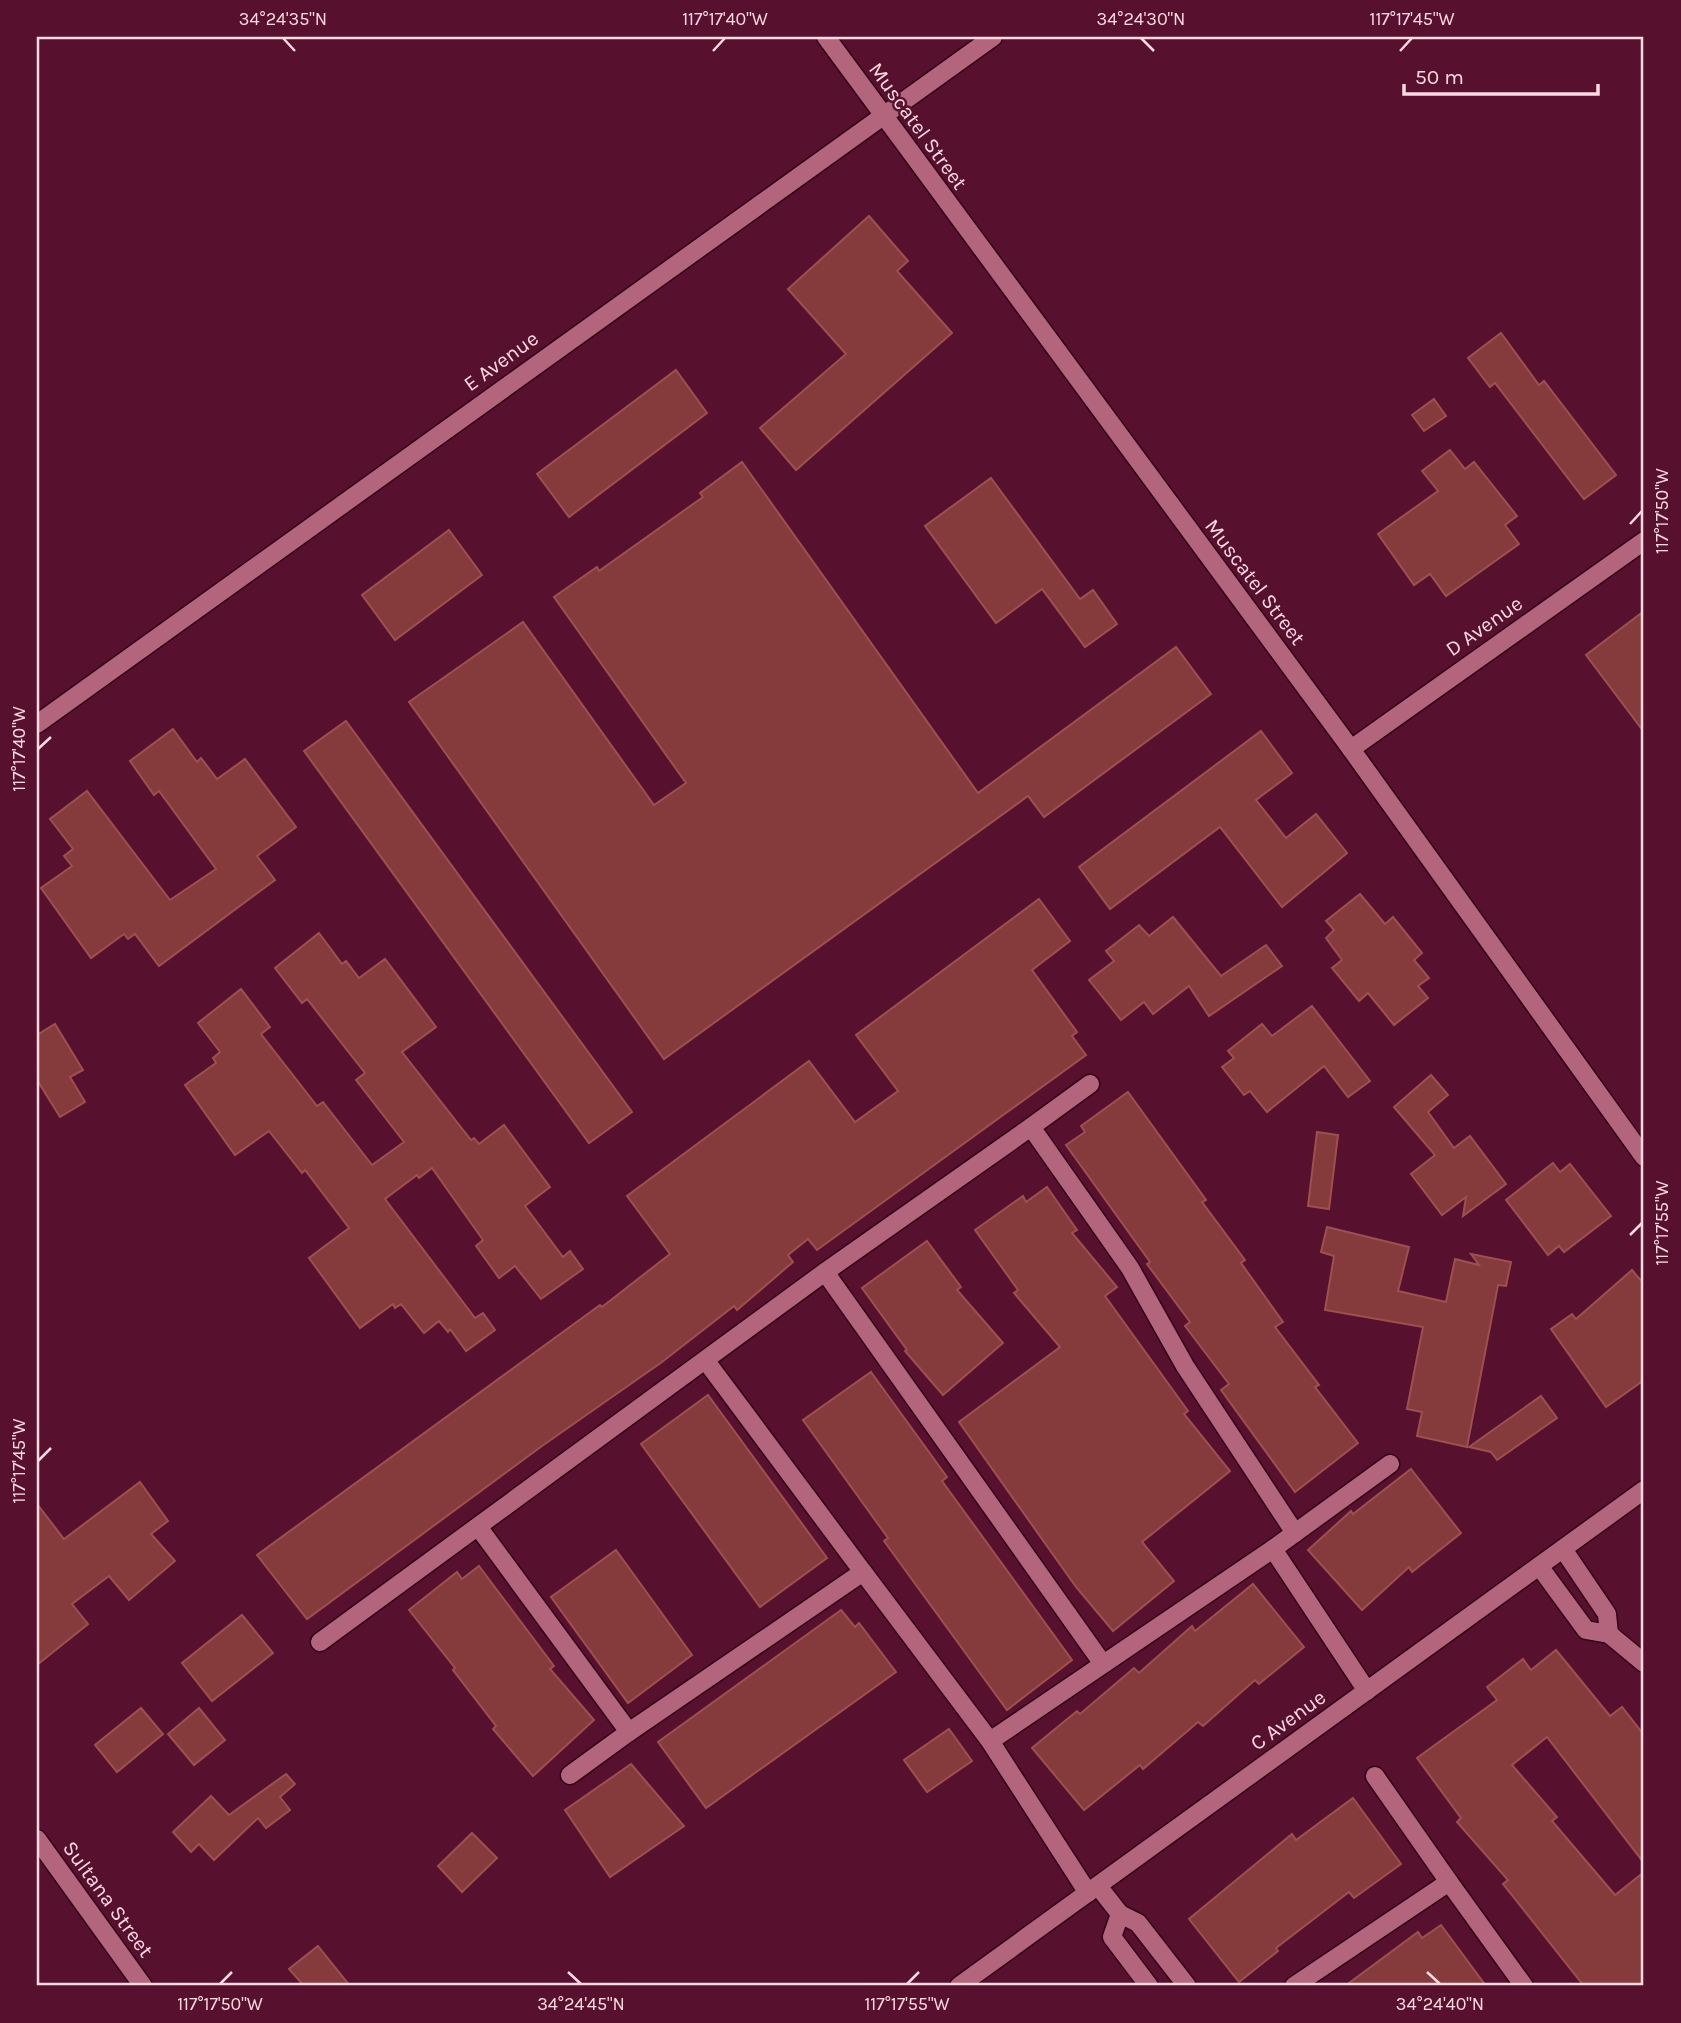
<svg xmlns="http://www.w3.org/2000/svg" width="1681" height="2023" font-family="Karla,sans-serif">
<style>
.building{fill:#853a3c;stroke:#9e5050;stroke-width:2}
.lines{fill:none;stroke-linecap:round;stroke-linejoin:round}
.street-casing{stroke:#340117;stroke-width:21}
.secondary-casing{stroke:#340117;stroke-width:21}
.street{stroke:#b3657d;stroke-width:18}
.secondary{stroke:#b3657d;stroke-width:18}
.ticks{fill:none;stroke:#fdd9e2;stroke-width:2.5}
.labels{text-anchor:middle;stroke-width:5;stroke-linejoin:round;paint-order:stroke}
.street-label{font-size:21px;fill:#fdd9e2;stroke:#57112e}
.neatline{fill:none;stroke:#fdd9e2;stroke-width:2.5}
.ticks-label{font-size:18px;text-anchor:middle;fill:#fdd9e2}
</style>
<rect width="100%" height="100%" fill="#57112e"/>
<g class="building">
<path d="M869,216L908,261L897,271L952,333L796,470L760,428L846,354L788,289Z"/>
<path d="M1501,333L1539,385L1544,381L1616,475L1584,499L1495,383L1490,387L1468,358Z"/>
<path d="M676,370L707,413L569,517L537,474Z"/>
<path d="M1434,399L1446,416L1424,431L1412,415Z"/>
<path d="M1450,450L1465,469L1474,462L1517,516L1505,525L1519,544L1446,596L1430,574L1414,585L1378,534L1438,491L1422,471Z"/>
<path d="M742,462L978,793L1176,647L1211,694L1044,817L1028,796L664,1059L409,702L523,622L654,805L686,783L554,597L597,567L599,571L703,497L700,493Z"/>
<path d="M991,478L1080,599L1093,590L1117,624L1085,647L1042,589L996,623L925,526Z"/>
<path d="M449,530L482,575L395,640L362,595Z"/>
<path d="M1644,611V732L1586,655Z"/>
<path d="M346,721L632,1112L589,1143L304,751Z"/>
<path d="M173,729L197,762L201,758L217,779L245,759L296,827L257,856L275,880L159,966L135,934L128,939L124,934L91,958L41,888L72,866L64,856L73,849L50,819L87,791L170,900L216,869L159,791L154,795L130,761Z"/>
<path d="M1261,731L1292,773L1256,800L1286,838L1316,814L1347,853L1282,907L1220,827L1110,909L1079,867Z"/>
<path d="M1360,894L1385,924L1393,917L1422,953L1414,960L1429,978L1418,986L1428,998L1394,1025L1368,993L1359,1001L1332,968L1342,960L1326,938L1334,930L1326,921Z"/>
<path d="M1039,899L1070,941L1032,970L1077,1032L1072,1036L1086,1055L817,1250L808,1239L788,1255L793,1262L737,1310L734,1306L662,1362L542,1446L307,1619L257,1555L600,1305L602,1307L670,1254L627,1196L809,1061L855,1122L898,1091L856,1035Z"/>
<path d="M1173,917L1221,976L1266,945L1282,966L1209,1016L1189,986L1153,1014L1144,1002L1121,1020L1089,980L1114,961L1106,951L1139,925L1149,936Z"/>
<path d="M319,933L342,964L346,961L359,978L385,959L436,1027L402,1052L471,1140L474,1138L479,1144L504,1125L550,1187L525,1206L563,1257L570,1251L583,1269L541,1299L515,1266L499,1278L476,1246L483,1240L432,1168L419,1178L417,1175L385,1199L475,1318L483,1313L495,1330L466,1351L450,1329L448,1332L439,1321L424,1333L401,1304L395,1308L393,1304L360,1328L309,1258L349,1228L305,1170L302,1173L269,1131L235,1155L185,1085L216,1063L213,1058L220,1052L198,1023L241,989L270,1027L261,1034L317,1106L323,1102L372,1165L404,1142L356,1080L365,1073L307,999L302,1003L275,968Z"/>
<path d="M1312,1006L1370,1081L1348,1097L1324,1066L1267,1112L1250,1091L1244,1095L1222,1067L1234,1058L1228,1051L1262,1024L1272,1036Z"/>
<path d="M55,1024L83,1070L70,1077L85,1102L60,1117L37,1080V1035Z"/>
<path d="M1431,1075L1448,1095L1428,1112L1454,1148L1470,1136L1506,1184L1463,1216L1466,1197L1442,1215L1411,1174L1435,1155L1394,1107Z"/>
<path d="M1128,1092L1206,1200L1202,1202L1245,1260L1241,1263L1283,1322L1275,1327L1319,1385L1315,1387L1358,1443L1295,1492L1221,1390L1229,1384L1185,1326L1190,1322L1147,1264L1150,1262L1066,1145L1085,1132L1081,1126Z"/>
<path d="M1317,1132L1338,1135L1329,1209L1308,1206Z"/>
<path d="M1553,1163L1560,1172L1570,1164L1611,1216L1564,1252L1559,1246L1548,1255L1506,1200Z"/>
<path d="M1047,1187L1077,1230L1072,1233L1117,1287L1105,1296L1188,1411L1184,1414L1230,1471L1142,1542L1174,1581L1113,1631L1076,1587L959,1422L1060,1347L1014,1293L1018,1290L975,1230L1023,1196L1026,1202Z"/>
<path d="M1327,1227L1409,1247L1398,1291L1446,1302L1455,1259L1479,1265L1471,1254L1511,1262L1506,1286L1498,1285L1467,1447L1417,1436L1422,1412L1407,1409L1423,1327L1325,1310L1334,1256L1321,1252Z"/>
<path d="M927,1241L961,1287L957,1290L1003,1343L943,1395L905,1351L907,1350L862,1288Z"/>
<path d="M1632,1270L1644,1284V1380L1606,1407L1551,1329L1572,1314L1576,1319Z"/>
<path d="M871,1372L947,1477L942,1481L1072,1660L1007,1710L884,1541L888,1538L803,1420Z"/>
<path d="M708,1395L827,1558L760,1607L641,1444Z"/>
<path d="M1541,1396L1557,1418L1497,1460L1491,1452L1469,1447Z"/>
<path d="M1411,1469L1461,1533L1412,1572L1409,1567L1362,1610L1308,1550L1351,1511L1353,1514Z"/>
<path d="M140,1482L168,1521L151,1534L175,1561L129,1600L109,1576L72,1604L88,1624L37,1665V1504L64,1539Z"/>
<path d="M616,1550L692,1655L628,1703L551,1597Z"/>
<path d="M479,1566L554,1666L550,1669L594,1720L533,1776L493,1729L496,1726L453,1670L455,1668L409,1610L457,1572L462,1579Z"/>
<path d="M1253,1584L1304,1647L1259,1684L1255,1680L1203,1726L1198,1722L1143,1769L1140,1765L1084,1810L1032,1748L1077,1711L1080,1714L1134,1668L1139,1673L1192,1626L1195,1631Z"/>
<path d="M841,1610L855,1627L859,1623L896,1672L706,1808L658,1742Z"/>
<path d="M242,1615L273,1653L212,1701L182,1663Z"/>
<path d="M1556,1650L1610,1716L1622,1707L1644,1735V1863L1547,1737L1512,1765L1557,1817L1552,1821L1615,1895L1644,1872V1986H1584L1503,1884L1508,1880L1457,1822L1461,1818L1417,1758L1497,1700L1487,1687L1523,1659L1531,1670Z"/>
<path d="M141,1708L163,1734L117,1772L95,1745Z"/>
<path d="M199,1708L225,1740L194,1765L168,1734Z"/>
<path d="M949,1729L972,1761L927,1792L904,1760Z"/>
<path d="M631,1764L684,1826L610,1877L565,1810Z"/>
<path d="M286,1774L295,1784L280,1797L290,1810L266,1828L258,1818L214,1860L199,1844L191,1852L173,1832L211,1796L229,1815Z"/>
<path d="M1353,1798L1401,1864L1354,1898L1349,1892L1276,1948L1278,1951L1239,1982L1189,1919L1292,1834L1296,1840Z"/>
<path d="M472,1833L497,1858L462,1892L438,1866Z"/>
<path d="M1441,1925L1486,1986H1345L1418,1932L1422,1938Z"/>
<path d="M318,1946L350,1986H304L289,1969Z"/>
</g>
<g class="lines">
<defs>
<g id="street">
<path d="M826,37L1351,749L1644,1157"/>
<path d="M1351,749L1644,541"/>
<path d="M1090,1084L1031,1127L1130,1268L1185,1366L1295,1533"/>
<path d="M825,1272L1103,1664"/>
<path d="M479,1528L629,1732L570,1775"/>
<path d="M1273,1549L1367,1691"/>
<path d="M1539,1566L1586,1630L1609,1634L1607,1614L1563,1549"/>
<path d="M863,1572L990,1741L1088,1893"/>
<path d="M1609,1634L1644,1663"/>
<path d="M320,1642L825,1272L1031,1127"/>
<path d="M629,1732L863,1572L706,1361"/>
<path d="M990,1741L1273,1549L1390,1464"/>
<path d="M1375,1776L1449,1882"/>
<path d="M1098,1886L1120,1914L1138,1923L1187,1986"/>
<path d="M1120,1914L1112,1937L1149,1986"/>
<path d="M1294,1986L1449,1882L1524,1986"/>
</g>
<g id="secondary">
<path d="M37,724L993,37"/>
<path d="M37,1839L143,1986"/>
<path d="M959,1986L1644,1490"/>
</g>
</defs>
<use href="#street" class="street-casing"/>
<use href="#secondary" class="secondary-casing"/>
<use href="#street" class="street"/>
<use href="#secondary" class="secondary"/>
</g>
<path class="ticks" d="M283,38L295,51M1141,38L1154,51M713,51L725,38M1400,51L1412,38M1630,524L1642,511M38,749L51,737M1630,1235L1642,1223M38,1461L51,1448M568,1972L581,1984M1427,1972L1440,1984M220,1984L232,1972M907,1984L919,1972"/>
<g class="labels">
<g class="street-label">
<text transform="translate(918 126) rotate(54)" y="7">Muscatel Street</text>
<text transform="translate(501 361) rotate(-36)" y="7">E Avenue</text>
<text transform="translate(1255 582) rotate(53)" y="7">Muscatel Street</text>
<text transform="translate(1484 626) rotate(-35)" y="7">D Avenue</text>
<text transform="translate(1288 1720) rotate(-36)" y="7">C Avenue</text>
<text transform="translate(108 1899) rotate(54)" y="7">Sultana Street</text>
</g>
</g>
<rect width="1681" height="2023" fill="none" stroke="#57112e" stroke-width="77"/>
<path d="M1404 84v10h194v-10" fill="none" stroke="#fdd9e2" stroke-width="3.5"/>
<text x="1415" y="84" font-size="21" fill="#fdd9e2" stroke="#57112e" stroke-width="5" paint-order="stroke">50 m</text>
<rect x="38" y="38" width="1604" height="1946" class="neatline"/>
<g class="ticks-label">
<text x="283" y="25">34°24'35"N</text>
<text x="725" y="25">117°17'40"W</text>
<text x="1141" y="25">34°24'30"N</text>
<text x="1412" y="25">117°17'45"W</text>
<text transform="translate(1662 511) rotate(-90)" y="6">117°17'50"W</text>
<text transform="translate(19 749) rotate(-90)" y="6">117°17'40"W</text>
<text transform="translate(1662 1223) rotate(-90)" y="6">117°17'55"W</text>
<text transform="translate(19 1461) rotate(-90)" y="6">117°17'45"W</text>
<text x="220" y="2010">117°17'50"W</text>
<text x="581" y="2010">34°24'45"N</text>
<text x="907" y="2010">117°17'55"W</text>
<text x="1440" y="2010">34°24'40"N</text>
</g>
</svg>
